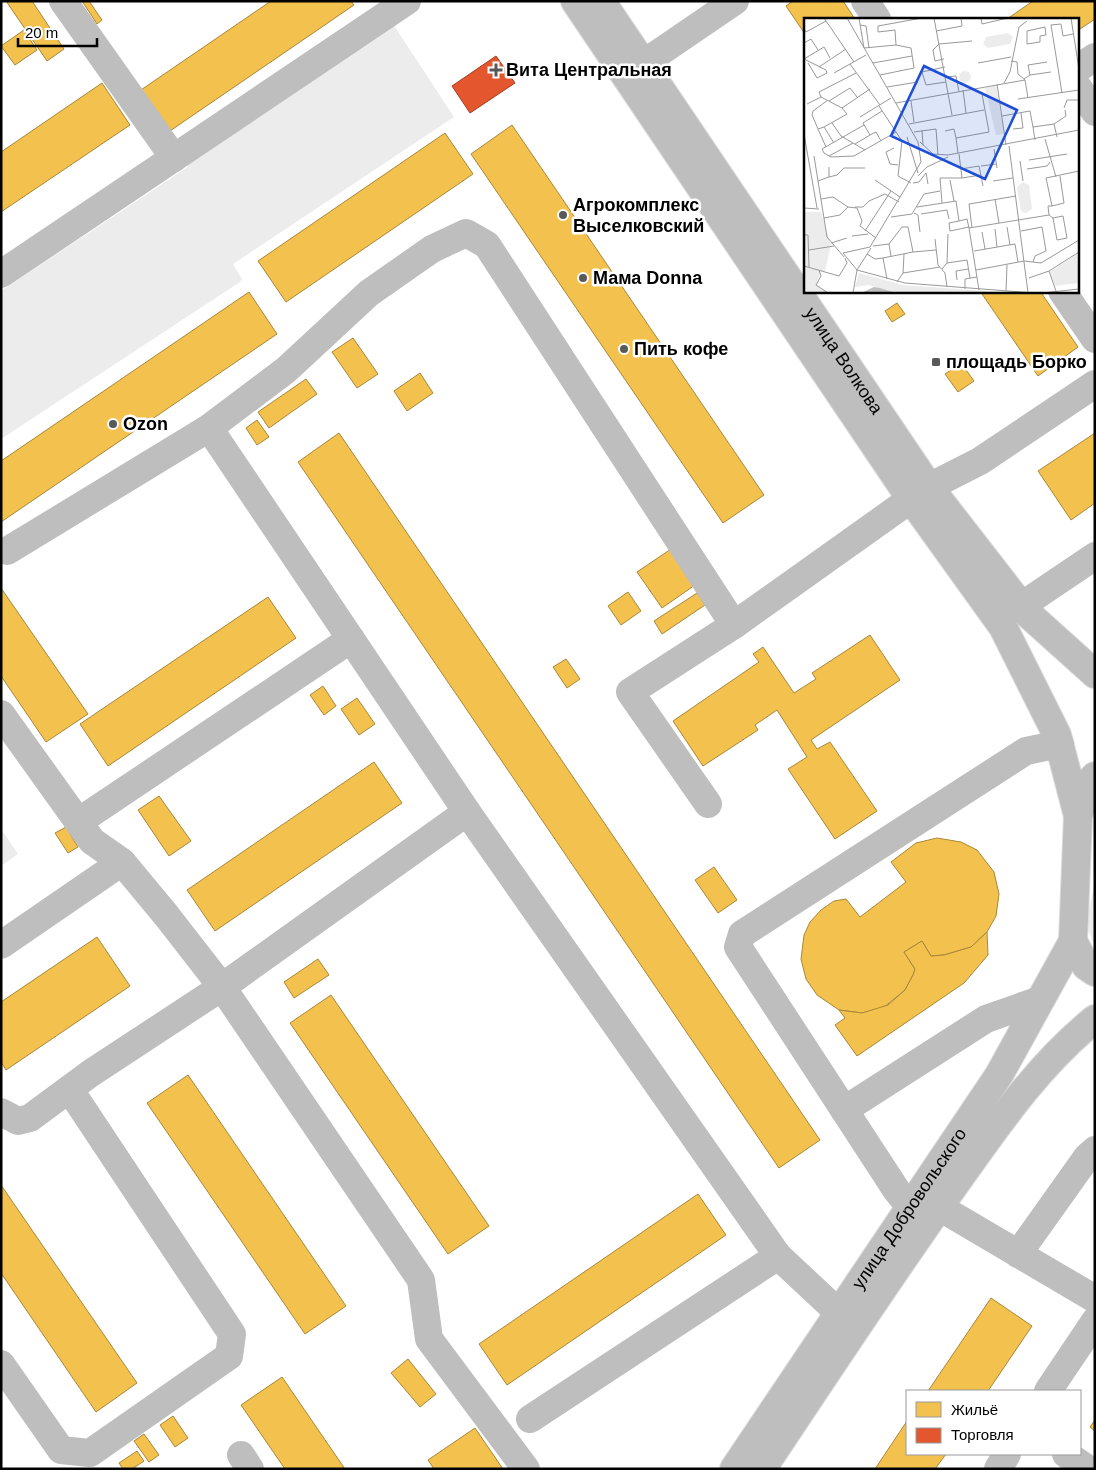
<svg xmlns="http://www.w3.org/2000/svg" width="1096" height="1470" font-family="Helvetica,sans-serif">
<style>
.green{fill:#ececec}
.homes{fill:#f2c14e;stroke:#a98737}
.shops{fill:#e4572e;stroke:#a03d20}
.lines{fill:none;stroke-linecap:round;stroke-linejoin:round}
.major-casing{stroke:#dbdbdb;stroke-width:30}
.minor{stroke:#bebebe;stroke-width:28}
.major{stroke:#bebebe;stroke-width:28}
.poi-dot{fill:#595959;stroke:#fff;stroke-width:2}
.labels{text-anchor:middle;stroke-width:5;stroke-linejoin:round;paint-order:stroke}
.poi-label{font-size:18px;font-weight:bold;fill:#000;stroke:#fff;text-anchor:start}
.street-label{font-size:18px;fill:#000;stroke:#fff}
.inset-road{fill:none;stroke:#999;stroke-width:1}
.view{fill:#1d4ed8;fill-opacity:0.15;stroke:#1d4ed8;stroke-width:2.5}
.inset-edge{fill:none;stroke:#000;stroke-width:2.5}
</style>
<rect width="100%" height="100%" fill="#fff"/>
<g class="green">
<path d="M389,18L454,117L233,264L242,279L240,282L1,439V291L188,167L182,156Z"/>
<path d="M1,829L18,854L1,866Z"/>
<path d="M1095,884V945C1082,925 1090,905 1095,884Z"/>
</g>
<g class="homes">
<path d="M6,1H32L64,49L47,61Z"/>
<path d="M82,1H89L102,20L97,24Z"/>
<path d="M271,1H351L354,5L167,133L138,92Z"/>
<path d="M793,1H843L855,19H805V34L786,6Z"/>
<path d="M1033,1H1095V19L1077,31V19H1007Z"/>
<path d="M24,30L37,50L15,65L1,46Z"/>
<path d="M102,83L130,125L1,212V152Z"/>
<path d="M512,125L764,495L723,523L471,154Z"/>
<path d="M445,133L473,174L286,302L258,261Z"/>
<path d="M980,291H1040L1078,347L1038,376Z"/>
<path d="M249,292L277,334L1,522V461Z"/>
<path d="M897,303L905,314L892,322L885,311Z"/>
<path d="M353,338L378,374L357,388L332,352Z"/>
<path d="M961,363L974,381L958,392L945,374Z"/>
<path d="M420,373L433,393L407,411L394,391Z"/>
<path d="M306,379L317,394L269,428L258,412Z"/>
<path d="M257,420L269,437L257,445L246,428Z"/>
<path d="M339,433L820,1140L779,1168L298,462Z"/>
<path d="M1095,433V503L1071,520L1038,471Z"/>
<path d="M671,549L695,585L662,608L637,572Z"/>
<path d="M1,588L88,714L46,742L1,676Z"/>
<path d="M628,592L641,611L621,625L608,606Z"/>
<path d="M697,593L705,605L662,634L654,621Z"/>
<path d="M268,597L296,638L108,766L80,724Z"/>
<path d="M870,635L900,680L811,740L817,749L830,742L877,811L835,839L788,769L807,757L777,710L755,725L758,730L703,766L673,721L759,662L753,654L763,647L794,693L816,679L812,673Z"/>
<path d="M566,659L580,679L567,688L553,667Z"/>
<path d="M323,686L336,706L324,715L310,695Z"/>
<path d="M357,698L375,724L359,735L341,709Z"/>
<path d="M374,762L402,803L215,931L187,890Z"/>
<path d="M159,796L191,841L169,856L138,810Z"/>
<path d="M66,827L78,847L68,853L55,833Z"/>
<path d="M937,838L961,842L977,850L994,872L999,894L996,916L987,932L971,947L944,955L931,956L922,941L904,952L915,969L913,975L905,990L883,1008L862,1013L839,1010L817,995L806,979L801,959L804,935L810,922L821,910L834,901L846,899L860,917L906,882L891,862L916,843Z"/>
<path d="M714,867L737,900L718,913L695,880Z"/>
<path d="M987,932L988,955L964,983L857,1056L835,1025L845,1018L839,1010L862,1013L888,1005L905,990L913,975L915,969L904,952L922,941L931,956L944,955L971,947Z"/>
<path d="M97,937L130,986L6,1070L1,1062V1002Z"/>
<path d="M318,959L329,975L294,998L284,982Z"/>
<path d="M331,995L489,1226L448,1254L290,1023Z"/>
<path d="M188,1075L346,1306L305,1334L147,1103Z"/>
<path d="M1,1185L137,1383L96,1412L1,1273Z"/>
<path d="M698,1194L726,1235L507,1385L479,1344Z"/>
<path d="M991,1298L1032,1326L988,1391H928Z"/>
<path d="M408,1359L436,1394L420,1407L391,1373Z"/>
<path d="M282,1377L345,1469H285L241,1405Z"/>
<path d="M173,1416L188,1438L175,1447L160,1425Z"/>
<path d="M1095,1420V1431L1090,1427Z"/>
<path d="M907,1421V1454H946L935,1469H875Z"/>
<path d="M475,1428L503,1469H434L428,1460Z"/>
<path d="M144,1434L159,1455L149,1462L134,1441Z"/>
<path d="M137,1451L144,1461L132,1469H123L119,1463Z"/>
</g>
<path class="shops" d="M496,56L515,83L470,113L452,86Z"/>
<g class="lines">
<defs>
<g id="major">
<path d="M575,1L911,499L1003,627L1057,735L1078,816"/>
<path id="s1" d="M601,1L929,487L1026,612L1095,674"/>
<path d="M1095,776L1091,780L1078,816L1073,941L1086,966L1095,972"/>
<path id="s2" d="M734,1469L999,1075L1073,941"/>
<path d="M762,1469C826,1373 889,1277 956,1183C998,1124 1038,1065 1095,1019"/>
</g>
</defs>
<use href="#major" class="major-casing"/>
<g class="minor">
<path d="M63,1L174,158"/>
<path d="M865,1L877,19"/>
<path d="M644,63L735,1"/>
<path d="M1077,69L1095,57"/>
<path d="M1077,86L1095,112"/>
<path d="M1,274L407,1"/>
<path d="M1062,291L1095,339"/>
<path d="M209,428L467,812L778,1256L838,1312"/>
<path d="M929,487L980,461L1095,384"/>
<path d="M7,551L209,428L286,370L369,293L432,249L466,233L487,245L734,625L911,499"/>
<path d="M1021,606L1095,556"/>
<path d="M1,714L92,841L122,862L166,915L222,987L421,1280L429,1339L526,1469"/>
<path d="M708,804L630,692L734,625"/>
<path d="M78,822L351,639"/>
<path d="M1,945L122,862"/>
<path d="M844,1110L986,1019L1040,1000"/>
<path d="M1,1112L18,1121L30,1118L91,1073L222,987L467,812"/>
<path d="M910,1207L897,1191L738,947L742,934L1026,751L1060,744"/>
<path d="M939,1207L1095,1299"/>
<path d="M1018,1254L1087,1157L1095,1150"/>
<path d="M1,1364L61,1450L90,1453L229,1356L232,1334L70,1090"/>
<path d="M1048,1391L1095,1321"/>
<path d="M530,1419L778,1256"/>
<path d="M1066,1454L1088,1469"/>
<path d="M241,1455L250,1469"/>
<path d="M998,1469L1007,1454"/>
</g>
<use href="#major" class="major"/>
</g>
<g class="poi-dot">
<path d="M493.5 62.5h5v5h5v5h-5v5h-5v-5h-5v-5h5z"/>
<circle cx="563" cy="215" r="5"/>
<circle cx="583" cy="278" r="5"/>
<circle cx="624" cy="349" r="5"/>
<rect x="931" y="357" width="10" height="10" rx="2.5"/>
<circle cx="113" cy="424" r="5"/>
</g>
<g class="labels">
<g class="poi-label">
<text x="506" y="76">Вита Центральная</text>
<text x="573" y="211">Агрокомплекс<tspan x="573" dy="21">Выселковский</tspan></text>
<text x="593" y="284">Мама Donna</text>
<text x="634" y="355">Пить кофе</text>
<text x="946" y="368">площадь Борко</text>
<text x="123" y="430">Ozon</text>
</g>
<g class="street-label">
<text dy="6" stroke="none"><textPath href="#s1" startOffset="434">улица Волкова</textPath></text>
<text dy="6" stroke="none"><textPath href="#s2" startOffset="314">улица Добровольского</textPath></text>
</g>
</g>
<g transform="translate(804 18)">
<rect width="275" height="275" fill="#fff"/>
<path d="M204,15L209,19L206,26L184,30L179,26L182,19ZM155 59a6 6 0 1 1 12 0a6 6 0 1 1-12 0ZM192,67L200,116L192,117L181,70ZM219,164L225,167L228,191L222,195L217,193L213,169ZM0,194H17L27,227L21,253H17L12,267L24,275H0ZM273,236L275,265L251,268L246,254ZM55,255L99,267L209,275H92L65,267L51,269Z" fill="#ececec"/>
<path d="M70,269L76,270L92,275H57Z" fill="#bfbfbf"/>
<path class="inset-road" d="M20,0L50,44M43,0L114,124L117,144L66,229L39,235L53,252M55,0L60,30L92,27L107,30L110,50L76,57M130,0L148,97M177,0L178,6L204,0M267,0L275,51M56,7L62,8L65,30M241,9L242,17L236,18V24L223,26V13ZM0,11L2,14L22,3M132,13L158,8L157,0M0,25L7,21L14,32M92,27L91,12L74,14V8L118,0M140,41L131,43L129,32L135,26L168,23M207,43L213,44L214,56L221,62M4,45L13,60L23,55L22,52L0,41L20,29L26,40M69,45L108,38M174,45L207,39M46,46L76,87M15,49L42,31M141,49L118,54L122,67L142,64M30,55L62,37M226,57L247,54M142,59L152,58L155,74M220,61L226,57L224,47L243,44M200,65L206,54L215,9L223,3M193,66L202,127M83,69L114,64M159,72L162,95M258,75L247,7L257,6L259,18L269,16M17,79L15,74L52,55M214,81L275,72M25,83L46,70L53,79M107,83L110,104M92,85L221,62L224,80M3,86L17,79L38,90M75,88L98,123L94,158L107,165M260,90L263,82H275M198,98L226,93L229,109M56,99L87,80M28,105L37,118L61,132M105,106L180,92M250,106L262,98L261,92M60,107L18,131L20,135L27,139L50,138L92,114M20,109L14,111L8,97L9,93L24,82M14,111L22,129M209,111L219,110L217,95M118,112L119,127M141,113L150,111L152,120M110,114L132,111L134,137M0,116L13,190M66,117L72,114L77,123M103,119L114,155M241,121L252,159M231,122L229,109L250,106L253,119M116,124L129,136L144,137L275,112M30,125L20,109L43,96L38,90L66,71M51,126L66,117L59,105L78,93M205,128L224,275M90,130L82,134L86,146L94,147M190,131L193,150M154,135L152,120L185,114L178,76M155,136L158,160L177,157M10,138L23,219L40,239M25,138L49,125M225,142L263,136M216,143L219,163M177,148L192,146M157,151L175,148L179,168M223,151L243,148L246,144M114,158L123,149L144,139M256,158L260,185L248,188L242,160L275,153M25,159L33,157L40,150H61M71,162L96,179M146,162L150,183M14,163L25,159V149M189,163L209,160M109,165L115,164L122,155L124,166M17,181L29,179L44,189M191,181L195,205M138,185L136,160H158M248,188H244L245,197L249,200L259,198L263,220L253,222L249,200M51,189H59L65,183L81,176L95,184M113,189L152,183L155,203L163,201L165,210M0,190L15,191M110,195L114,197L116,214M117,196L143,192L145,201M87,199L108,196L120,176L136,173M20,200L36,197L44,189L53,190L58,203L56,208L72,220M155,203L145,205L146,213L165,209M203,209L206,227M168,210L165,186L212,178M191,211L193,229M61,213L87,173M217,213L238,209L242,233L231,238L229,244M178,214L181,231M0,217H4L5,249M48,218L64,216M131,221L134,247L141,255L143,269M27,225L43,220M69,228L85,226L87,238M5,232L30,228M170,233L211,226L214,244M109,234L132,232M63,236L71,241L79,240M143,245L144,216M0,248L35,258L43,245L41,240M138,251L143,245L163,242L166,260M15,252L17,258L12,267L24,275M53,252L101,265L230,275M172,252L220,243L237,245L275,222M245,253L252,273M99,255L136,249M225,260L245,253L275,234M83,261L79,240L109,234L104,209H98L85,226M153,262L152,253L164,251M93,264L99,255L100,236M161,271V261L173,259M175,272L165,210L245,197M202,273L203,247M49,275L53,252L67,230M238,275L275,271"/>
<path class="view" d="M120,48L213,92L181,161L87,118Z"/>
<rect width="275" height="275" class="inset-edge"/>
</g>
<rect width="1096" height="1470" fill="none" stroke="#000000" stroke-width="5"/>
<rect x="906" y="1390" width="175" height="65" fill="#ffffff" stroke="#999999"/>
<rect x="916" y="1402" width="25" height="15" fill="#f2c14e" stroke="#999999"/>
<text x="951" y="1415" font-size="15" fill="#000000">Жильё</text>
<rect x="916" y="1428" width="25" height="15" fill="#e4572e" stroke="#999999"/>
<text x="951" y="1440" font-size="15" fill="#000000">Торговля</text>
<path d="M18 38v8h79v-8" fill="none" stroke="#000000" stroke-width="2.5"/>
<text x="25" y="38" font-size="15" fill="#000000" stroke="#ffffff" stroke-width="4" paint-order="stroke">20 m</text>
</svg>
